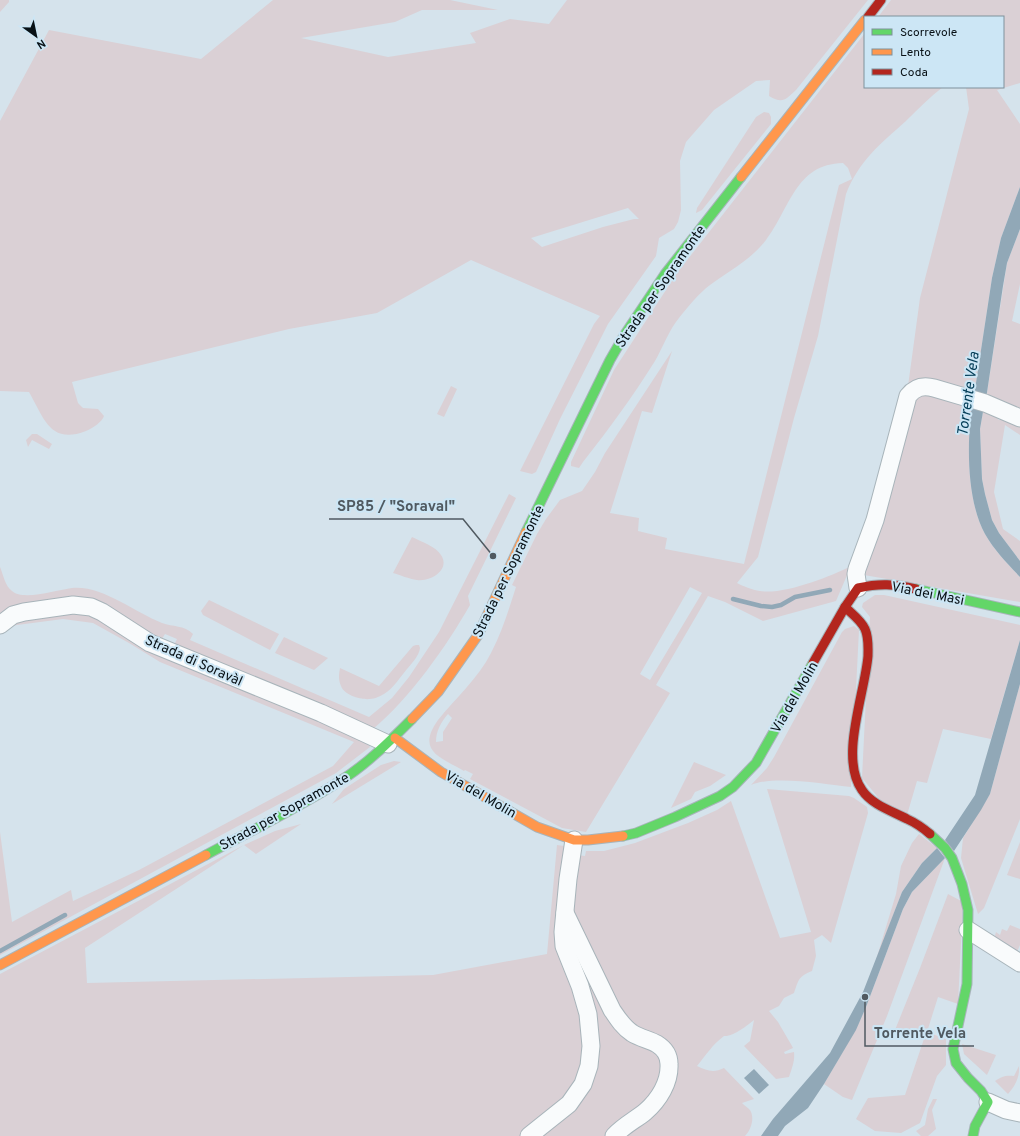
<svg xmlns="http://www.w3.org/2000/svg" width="1020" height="1136" font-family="Overpass,sans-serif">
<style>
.green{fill:#dad0d5;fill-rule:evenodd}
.water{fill:#91a8b7}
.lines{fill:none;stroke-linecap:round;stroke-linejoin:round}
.stream{stroke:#91a8b7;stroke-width:4.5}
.street-casing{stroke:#a8b4ba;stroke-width:19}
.fast-casing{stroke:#a8b4ba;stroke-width:11}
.slow-casing{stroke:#a8b4ba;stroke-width:11}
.jam-casing{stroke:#a8b4ba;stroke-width:11}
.street{stroke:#f9fbfc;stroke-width:17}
.fast{stroke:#63d668;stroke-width:9}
.slow{stroke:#ff974d;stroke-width:9}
.jam{stroke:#b3261e;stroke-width:9}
.labels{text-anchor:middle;stroke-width:4;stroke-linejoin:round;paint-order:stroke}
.street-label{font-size:14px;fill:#081116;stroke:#cce6f5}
.water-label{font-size:15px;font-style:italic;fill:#043d57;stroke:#cce6f5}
.leader{fill:none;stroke:#505a61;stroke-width:1.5}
.callout-dot{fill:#505a61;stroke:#cce6f5;stroke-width:1.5}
.callout-label{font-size:15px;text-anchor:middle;font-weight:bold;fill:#505a61;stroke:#cce6f5;stroke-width:4;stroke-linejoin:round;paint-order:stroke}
</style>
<rect width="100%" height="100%" fill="#d5e3ec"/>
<g class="green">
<path d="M0,0H9V2L0,12Z"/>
<path d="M273,0H450L498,10H422L395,22L301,38L388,57L476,43L470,33L510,19L549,24L567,0H868L796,90C785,100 783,104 769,96L770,80L756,81L714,110L686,142L680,161L681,210L678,222L674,229L659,238L656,256L608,324L560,419L536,472L532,474L520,471L594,324L600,316L471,260L377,313L289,329L72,382L78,403L83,408L98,409L104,416C102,422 93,428 86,431C50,445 44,418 29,392L0,391V121L49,30L201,59ZM628,208L639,219H634L603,227L542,247L531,238Z"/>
<path d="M891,0H1020V83L997,90L1020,124V187L1001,238L992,278L974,396L908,386L920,298L969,109L966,87H1003V17H878Z"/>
<path d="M865,33V87H943C930,97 918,109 906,121C880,144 859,161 846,194L818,336L794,418L758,557L737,583C743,586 752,590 760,591C783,595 830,577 851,566L836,601L763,621L725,602L708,596L656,685L670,693L586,832L562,828L470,779L473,774L465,770L464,771C440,757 416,751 438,720C455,699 479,677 491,653C502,632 509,609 516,587L512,585L537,534L546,519L560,500L582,491L595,472L605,453L672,351L652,413L642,411L610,513L639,518L638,531L667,538L665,549L744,564L839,185L852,179L848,168L843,163C795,164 790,209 766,240C752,259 729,271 710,285C699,293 687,308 679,318C669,330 663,347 655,361C633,396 609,429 583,462L579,468L571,466V462L614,370L677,273ZM690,587L702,593L650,680L640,674ZM448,714L452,718L443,732V741L436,742C436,731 441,722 448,714Z"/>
<path d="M764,112L769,113L771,117V124L702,210L696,213L697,208L756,117Z"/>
<path d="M1020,229V284L1012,321L1020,324V415L986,399L1007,263Z"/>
<path d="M451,386L457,389L444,417L437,414Z"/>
<path d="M924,392L972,404C967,442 966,499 985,534C994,550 1007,563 1020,577V602L864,575L911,400Z"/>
<path d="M984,406L999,420L1011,418L1020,423V435L1005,425L994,492L1003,529L1020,541V561L999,533L992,520L985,494L982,479L980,429Z"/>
<path d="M32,434H37L52,444L49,449L32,440L28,447L26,440Z"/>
<path d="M509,494L516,498L468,596L470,605C446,647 410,698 373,729L173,647L177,639L165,634L160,642L107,609L0,619V567C3,574 5,586 12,591C23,601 57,590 72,588C102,585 134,612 162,623C173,627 184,625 193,634L190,640L369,717L392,698L409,677L439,632Z"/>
<path d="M412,537C422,542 435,546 441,555C451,570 430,582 417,580C409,579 400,575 393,573Z"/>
<path d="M875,595H884L1020,625V640L991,739L943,729L927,783L917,781L907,815L881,801L862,778L870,617L862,607L863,603Z"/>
<path d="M209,600L279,634L270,650L203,615L201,611Z"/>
<path d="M82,610L367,741L370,747L336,773L0,955V832L12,922L71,890L73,901L139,870L333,766L354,742L160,662L129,643L93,623L63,619L2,627L29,616Z"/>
<path d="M854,626L859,630L851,787C825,784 774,775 751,785L767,768L774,757L842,632L845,629Z"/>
<path d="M284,637L328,658L314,670L275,653Z"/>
<path d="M416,645H419L420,648C419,656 412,663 407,669C400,677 394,688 384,694C380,696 375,699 370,699C361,700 344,695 341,686C338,679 339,674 340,668L379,686L413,646Z"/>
<path d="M1020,684V819L984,908L978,914L961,858L963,838L990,794Z"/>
<path d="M394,761L401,762L332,804L344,789L381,765Z"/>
<path d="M694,762L726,775L710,786L695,792L691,799L671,808Z"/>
<path d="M767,789L849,796L854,798L867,807L868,813L831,943L822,935L814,940L816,956L812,971C798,977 799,979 794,993L784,998L779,1006L769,1011L778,1022L792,1046L793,1048L784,1052L785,1054L794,1052C795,1061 792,1068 789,1077L776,1079L744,1046L750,1041L754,1020C748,1025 733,1037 724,1036C713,1044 706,1055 697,1066C707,1071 714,1073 724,1068L754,1099L742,1103C744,1105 748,1108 750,1110C755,1118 751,1130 745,1136H533L591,1076L567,928L609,1012L673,1064L630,1027L570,909L577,855L585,856L586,851H604L635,843L688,823L717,810L731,801L780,938L811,932Z"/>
<path d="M301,824L256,854L244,845L85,948L87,983L433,975L547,954L557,845L564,846L583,1021L582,1075L569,1097L523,1136H0V974L244,845L275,831Z"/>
<path d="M919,834L937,848L922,863L902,892L876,960L896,894L901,866L912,843Z"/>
<path d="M1020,842V879L1007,875Z"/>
<path d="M945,858L887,1016L852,1100L843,1097L824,1084L856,1029L866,1007L903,909L912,892Z"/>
<path d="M948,894L963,902L958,1004L938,997L927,1032L946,1039V1065L937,1076L920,1123L901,1133L875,1131L856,1119L868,1098L905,1095L925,1036L895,1030L920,968Z"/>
<path d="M1010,925L1020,929V945L1016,954L994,939L996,932L1000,935L1002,929L1007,931Z"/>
<path d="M962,1044L996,1055L987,1075L964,1054Z"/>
<path d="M1019,1066C1020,1077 1015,1086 1008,1094L995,1081C1002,1076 1006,1075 1014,1076Z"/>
<path d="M933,1099H937L932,1110L936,1129L928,1136H921L916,1131L925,1125L928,1109Z"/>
</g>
<g class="water">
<path d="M1020,187V229L1007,263L1003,286L986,399L974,396L992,278L1001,238Z"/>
<path d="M972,404L984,406L980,429L982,479L985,494L992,520L999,533L1020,561V577C1007,563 994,550 985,534C966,499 967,442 972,404Z"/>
<path d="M1020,640V684L990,794L981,810L954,851L945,840L975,795Z"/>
<path d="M937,848L945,858L912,892L903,909L866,1007L856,1030L824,1084L808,1108L785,1126L778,1136H761L773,1119L830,1053L863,992L902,892L922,863Z"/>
<path d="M754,1069L769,1085L759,1094L744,1078Z"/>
</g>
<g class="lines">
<g class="stream">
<path d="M733,599L761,606L772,607L781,605L795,597L830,590"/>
<path d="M0,951L65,915"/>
</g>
<defs>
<g id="street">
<path d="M858,588L856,574L857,569L875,520L908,396C915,387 923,385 934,388L985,403L1020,418"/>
<path d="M0,625L13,615L24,612L73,605L91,607L102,612L150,643L321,713L388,744"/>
<path d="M565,913L612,1010C618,1019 623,1027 632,1033C640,1038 650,1040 657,1044C665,1049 669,1056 669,1064C670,1082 659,1100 645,1112C635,1120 623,1126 614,1136"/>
<path d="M968,930L1020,963"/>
<path d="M988,1102L1006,1110L1020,1113"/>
<path d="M529,1136L569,1104L583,1084L589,1066L591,1046L588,1014L580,986L564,946L563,932L568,879L574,840"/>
</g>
<g id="fast">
<path d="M526,532L610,360L625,334L665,274L741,177"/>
<path d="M916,589L1020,612"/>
<path d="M930,834L945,848L952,858L962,884L968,910L967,984L953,1049L956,1063L968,1078L981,1091L988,1102L975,1126L973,1136"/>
<path d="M623,836L636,833L675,817L720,796L733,787L756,763L813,663"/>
<path d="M206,855C250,831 299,808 340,781C366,765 390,741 412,719"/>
</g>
<g id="slow">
<path d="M741,177L865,20"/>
<path d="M412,719L438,692L478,635L526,532"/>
<path d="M395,738L441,772L537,827L574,840H588L623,836"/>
<path d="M0,965L206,855"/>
</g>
<g id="jam">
<path d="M868,17L881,0"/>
<path d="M845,607C852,614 861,620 865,629C869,638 868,648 868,656C865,693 839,758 862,790C872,805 892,811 907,819C916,823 923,828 930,834"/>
<path d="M813,663L845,607L858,588C880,583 894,584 916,589"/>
</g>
</defs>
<use href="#street" class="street-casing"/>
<use href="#fast" class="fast-casing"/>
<use href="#slow" class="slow-casing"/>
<use href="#jam" class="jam-casing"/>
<use href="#street" class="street"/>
<use href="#fast" class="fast"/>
<use href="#slow" class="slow"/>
<use href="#jam" class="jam"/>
</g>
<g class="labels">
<g class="street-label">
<text transform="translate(660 286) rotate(-55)" y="5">Strada per Sopramonte</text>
<text transform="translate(508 571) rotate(-64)" y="5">Strada per Sopramonte</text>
<text transform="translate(928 593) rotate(11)" y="5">Via dei Masi</text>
<text transform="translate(194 660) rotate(24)" y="5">Strada di Soravàl</text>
<text transform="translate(794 697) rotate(-60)" y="5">Via del Molin</text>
<text transform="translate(481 794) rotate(30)" y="5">Via del Molin</text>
<text transform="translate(284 811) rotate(-29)" y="5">Strada per Sopramonte</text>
</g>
<g class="water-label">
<text transform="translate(968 394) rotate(-82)" y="5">Torrente Vela</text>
</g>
</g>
<path class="leader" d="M493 556L463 519H329M865 997L865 1046H974"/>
<g class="callout-dot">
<circle cx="493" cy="556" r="4"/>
<circle cx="865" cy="997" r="4"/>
</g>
<g class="callout-label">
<text x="396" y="511">SP85 / "Soraval"</text>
<text x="920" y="1038">Torrente Vela</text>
</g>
<rect x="864" y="16" width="140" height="72" fill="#cce6f5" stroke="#7e919c"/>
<rect x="872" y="29" width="20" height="6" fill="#63d668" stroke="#7e919c"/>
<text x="900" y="36" font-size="12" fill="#081116">Scorrevole</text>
<rect x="872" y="49" width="20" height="6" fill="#ff974d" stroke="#7e919c"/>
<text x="900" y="56" font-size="12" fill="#081116">Lento</text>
<rect x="872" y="69" width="20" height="6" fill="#b3261e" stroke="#7e919c"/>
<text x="900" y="76" font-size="12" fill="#081116">Coda</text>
<g transform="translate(36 36) rotate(147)" stroke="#cce6f5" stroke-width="3" paint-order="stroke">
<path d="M0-3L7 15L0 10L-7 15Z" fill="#081116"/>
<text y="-6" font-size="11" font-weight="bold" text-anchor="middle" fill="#081116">N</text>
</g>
</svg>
